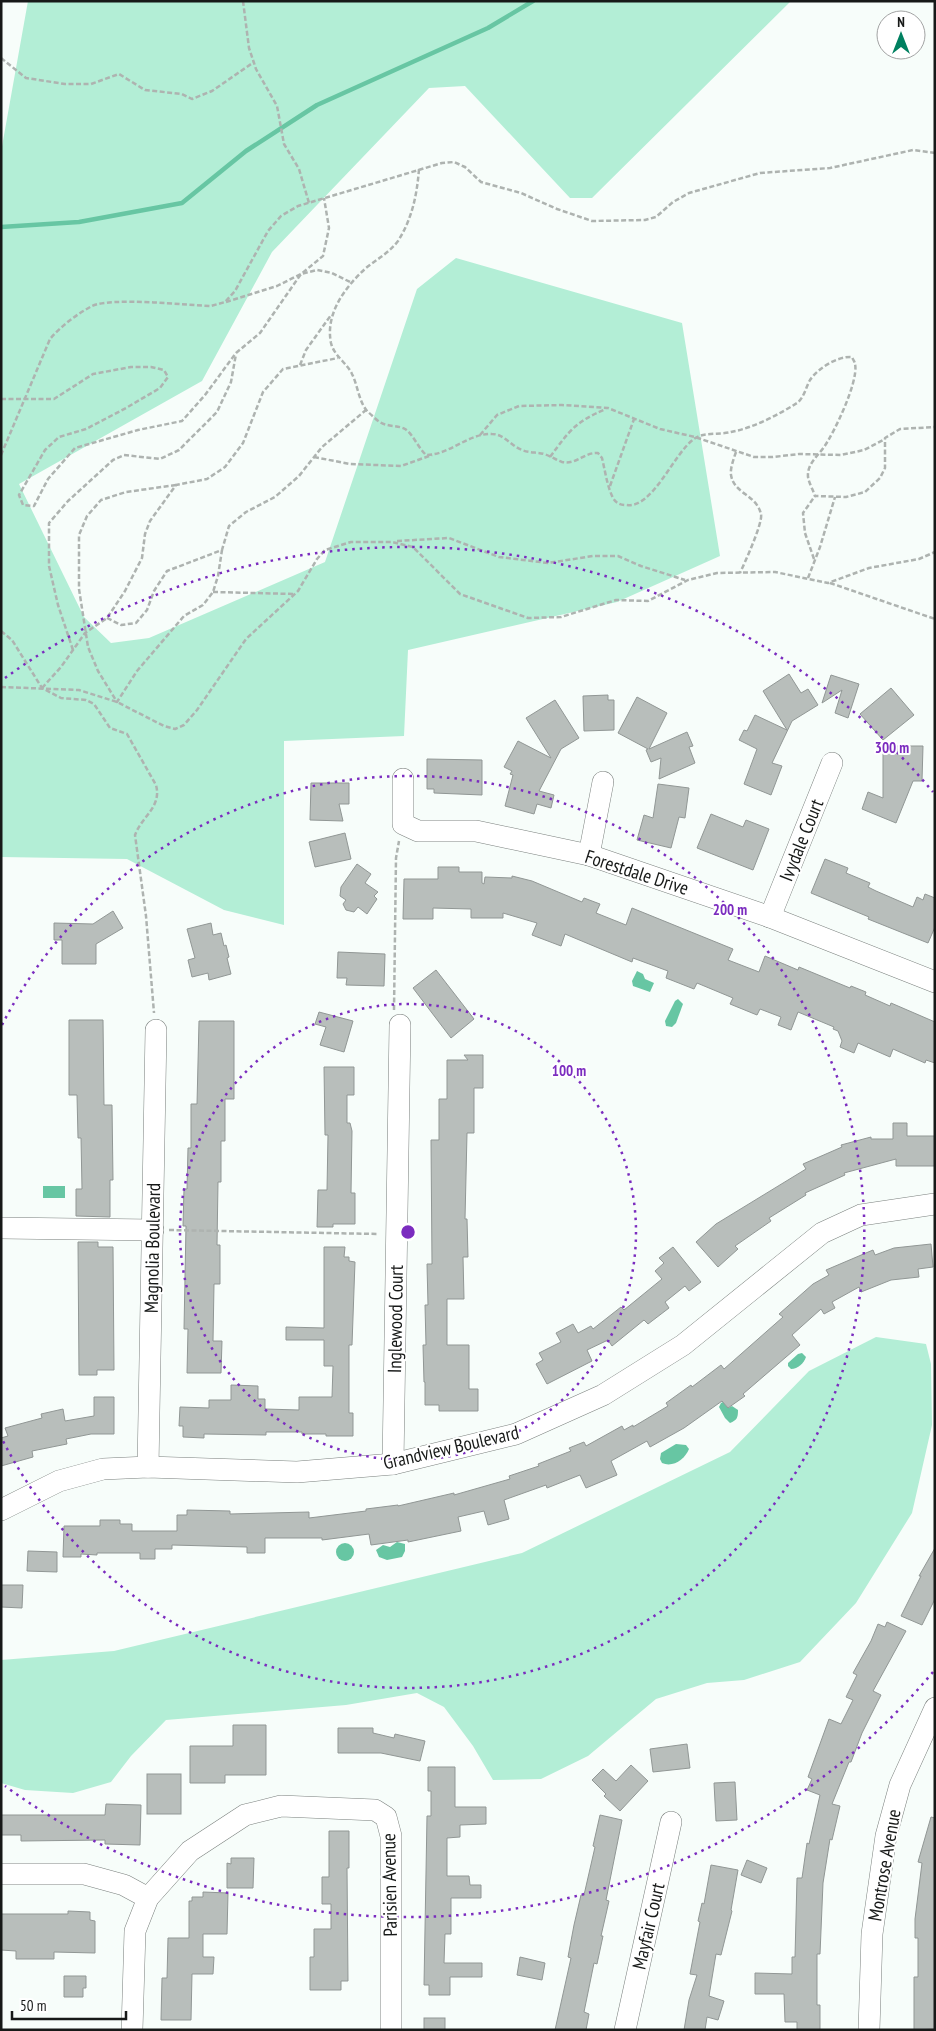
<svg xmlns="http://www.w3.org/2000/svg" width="936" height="2031" font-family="'PT Sans Narrow',sans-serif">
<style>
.green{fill:#b3eed6}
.water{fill:#67c6a3}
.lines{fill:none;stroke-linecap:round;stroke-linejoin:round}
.stream{stroke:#67c6a3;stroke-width:4.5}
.building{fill:#b8bebb;stroke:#919795}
.minor-casing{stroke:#7b807e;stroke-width:22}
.path{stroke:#aeb3b0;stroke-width:2.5;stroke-dasharray:5 2.5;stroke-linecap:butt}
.minor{stroke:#fff;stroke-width:21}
.ring{fill:none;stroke:#7b2cbf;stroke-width:2.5;stroke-dasharray:2.5 5}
.labels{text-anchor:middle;stroke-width:4;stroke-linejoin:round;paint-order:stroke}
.street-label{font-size:19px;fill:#171918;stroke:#fff}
.centre{fill:#7b2cbf;stroke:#fff;stroke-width:2.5}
.ring-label{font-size:15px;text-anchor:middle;font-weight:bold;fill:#7b2cbf;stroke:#fff;stroke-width:4;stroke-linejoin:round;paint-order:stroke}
</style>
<rect width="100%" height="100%" fill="#f7fdfa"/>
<g class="green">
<path d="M28,1H791L592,198H570L465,86L429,88L272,252L202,381L19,484L84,617L111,643L149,638L325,562L417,289L456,258L682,323L720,556L617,602L408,650L404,736L284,741V925L224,910L127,859L1,857V152Z"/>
<path d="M876,1337L926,1344L931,1364L932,1425L912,1513L856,1603L800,1662L744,1680L707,1683L656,1699L588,1756L541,1779L493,1780L473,1746L444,1707L417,1693L346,1705L166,1720L131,1756L111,1782L73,1793L25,1790L1,1783V1660L114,1651L522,1553L730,1452L809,1371Z"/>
</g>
<g class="water">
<path d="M637,971L643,974L645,979L654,983L650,992L633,986L632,981Z"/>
<path d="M678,999L683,1004L676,1023L672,1027L666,1026L665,1021L675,1001Z"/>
<rect x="43" y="1186" width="22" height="12"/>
<path d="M802,1353L806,1357C804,1363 798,1369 791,1369L788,1366V1363L798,1354Z"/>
<path d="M723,1402L728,1408L732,1406L738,1410C738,1418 737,1420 730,1423L725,1418L719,1407L721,1403Z"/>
<path d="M676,1444L686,1445L689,1449C685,1459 673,1468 662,1463L660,1459L661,1453Z"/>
<path d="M397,1542L405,1544V1551L402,1557L387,1560L379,1557L376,1550L383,1545L390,1547Z"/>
<circle cx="345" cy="1552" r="9"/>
</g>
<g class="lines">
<path class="stream" d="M1,227L79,222L182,203L246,151L317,105L488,28L533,1"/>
</g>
<g class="building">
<path d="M789,674L801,693L808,689L818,705L792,721L772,763L782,766L771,795L744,784L757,749L739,740L744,730L747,731L755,715L787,730L763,691Z"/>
<path d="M831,675L859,684L848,718L835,713L842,690L822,703Z"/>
<path d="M891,688L914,715L883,740L860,714Z"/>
<path d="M608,695V700H614V730L584,731L583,696Z"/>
<path d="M637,697L667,713L649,749L687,732L693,746L689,747L695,763L659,779L661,758L651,762L646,750L648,749L618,733Z"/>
<path d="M555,700L579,738L561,749L539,791L554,795L551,808L537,804L534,814L505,806L513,775L510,774L512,771L504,767L518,741L551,758L526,718Z"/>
<path d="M883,746H923L922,781H913L896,823L862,809L868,792L883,798Z"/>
<path d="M427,759L482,760V795L434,793V789H427Z"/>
<path d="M311,783H349V804H339L343,821L310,820Z"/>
<path d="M658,784L689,788L685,818L679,817L671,848L637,840L644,815L653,818Z"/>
<path d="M711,814L743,827L746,820L769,829L753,870L697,848Z"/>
<path d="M345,833L351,859L315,867L309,842Z"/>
<path d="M825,859L848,868L846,873L870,883L868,887L876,891L913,907L917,897L923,900L925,894L935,898V927L928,943L868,919L869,917L811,893Z"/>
<path d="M357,864L371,874L365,883L378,892L374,896L377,899L367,914L358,907L354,912L346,910L343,904L346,900L340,896L341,887Z"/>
<path d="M438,867H459V872H482V883L484,884L485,877L512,878V876L532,881L582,902L584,898L600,904L596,913L626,925L632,908L733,949L728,960L759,972L765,956L798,970L799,967L850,988L851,986L866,992L865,995L890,1006L891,1003L935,1022V1063L926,1060L925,1063L893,1049L890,1057L858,1043L854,1053L840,1047L842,1041L838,1031L833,1029L834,1027L798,1012L791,1030L778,1025L781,1017L760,1009L757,1015L730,1004L733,998L697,983L694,989L666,978L668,971L633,958L632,962L565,934L561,946L532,935L537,923L503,913V918H471V909L433,908V919H403L404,879H438Z"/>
<path d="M113,911L123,928L96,944V964H62V940H54V923L93,924Z"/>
<path d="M211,923L213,935L221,933L224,946L226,945L229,957L227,958L231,974L209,980L208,973L192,977L188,960L195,958L187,929Z"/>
<path d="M338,952L385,954L384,986L346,985L347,978H337Z"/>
<path d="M436,970L474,1019L451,1038L413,988Z"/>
<path d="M319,1012L353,1021L344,1052L320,1045L326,1027L315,1024Z"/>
<path d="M69,1020H103L104,1105H112L113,1180H110V1217L76,1216V1189H82L81,1138H78L77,1095H69Z"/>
<path d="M199,1021H234V1099H225V1141H221V1182H218L217,1245H220V1284H214L213,1341H222L221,1373H187L188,1329H184L186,1226H183L184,1189H187L188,1148H191V1104H197Z"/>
<path d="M464,1055H483V1088H474V1133H467L465,1219H467L468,1257H463L464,1299H447V1345H469V1389H478V1411H439V1405H425V1382H424L423,1345H426L425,1305H428L427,1264H432L431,1140H439V1099H447V1060H468Z"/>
<path d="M324,1067H354V1095H347V1123H350L352,1131L351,1193H355V1224H333V1227H317L318,1190H327L328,1135H325Z"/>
<path d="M893,1123H907V1136H935V1166H896V1159L844,1173L845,1175L805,1193L806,1195L769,1218L771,1221L735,1246L738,1249L718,1267L696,1242L716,1224L806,1169L803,1164L842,1147L841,1145L871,1137V1139H893Z"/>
<path d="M78,1242H98V1247H113L114,1370H97V1375H79Z"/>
<path d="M931,1244L933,1267L918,1269L919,1277L891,1280L861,1292L859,1287L832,1302L835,1308L824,1314L821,1309L792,1335L800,1345L743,1394L745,1396L728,1408L722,1401L684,1428L650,1447L647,1441L611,1461L617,1475L586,1488L580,1475L547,1488L546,1485L504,1500L509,1519L488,1525L484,1511L458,1517L461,1531L408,1542V1540L371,1545L369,1534L322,1540V1538H265V1553H247V1547L172,1545V1549H155V1559H140V1553H97V1555L81,1554V1557H63L64,1526H100V1520H120V1524H132V1531H177V1515H187V1510L230,1511V1514L309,1512V1518L366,1511V1509L398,1505V1506L454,1493V1495L510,1479L509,1476L539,1466L538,1464L571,1451L569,1448L584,1442L586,1446L622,1426L624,1430L633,1425V1427L668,1406L666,1403L691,1385L692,1387L721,1365L724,1369L783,1317L779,1314L813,1284L829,1275L826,1270L873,1250L875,1255L894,1248Z"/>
<path d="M324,1247H345L344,1257H349V1261L355,1262L352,1345H349V1413H353V1436H326V1434H302V1432H266V1435L204,1434V1438L183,1437V1426H179L180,1407L209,1408V1400H231V1385L258,1386V1399H265V1409L299,1410V1397H332L333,1366H324V1340H286V1327L324,1328Z"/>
<path d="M673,1247L701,1282L689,1291L685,1286L665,1302L669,1308L648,1324L644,1320L612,1346L608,1340L587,1350L592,1361L547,1384L536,1364L543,1360L539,1353L561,1342L556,1333L573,1324L578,1333L591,1326L593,1329L621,1307L624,1310L662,1279L655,1271L664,1263L659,1258Z"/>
<path d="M94,1397H114V1434H91L66,1439L67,1444L32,1451L33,1457L1,1466V1438L8,1436L5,1428L42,1418L41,1414L63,1409L65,1421L94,1416Z"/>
<path d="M935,1548V1599L922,1625L901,1616L921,1576H919Z"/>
<path d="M28,1551L57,1552V1572L27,1571Z"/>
<path d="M1,1585H23L22,1608L1,1607Z"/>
<path d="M887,1622L906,1631L873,1691L881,1695L862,1733L851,1762H849L832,1804L840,1806L832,1840L830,1839L823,1883L820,1954H817V2005H820V2030H797V2022H785L784,1994H755V1973L792,1974V1957H795L797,1878H802L807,1843L809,1844L820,1795L807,1790L812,1779L808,1777L829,1719L841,1724L853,1700L846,1697L857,1675L853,1673L871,1641L878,1624L885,1627Z"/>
<path d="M233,1725H266V1775H225V1783H190V1746H233Z"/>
<path d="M338,1728H373V1733L394,1738L395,1734L425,1741L420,1761L381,1753H338Z"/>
<path d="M687,1744L690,1768L653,1772L650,1749Z"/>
<path d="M631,1765L648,1781L620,1811L604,1796L606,1794L592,1780L603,1769L616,1781Z"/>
<path d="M428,1767H455V1807H486V1824L460,1825V1837L447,1838V1876H469L470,1885H481V1898H451V1934H445L444,1963H482V1977H450V1995H429V1985H424L427,1816H431V1791H428Z"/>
<rect x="147" y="1774" width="34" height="40"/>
<path d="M735,1782L737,1820L716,1821L714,1783Z"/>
<path d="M106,1804L141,1805L140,1845L105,1844V1840L21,1841V1835H1V1815H105Z"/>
<path d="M600,1815L622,1820L606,1900L609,1901L601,1936H603L597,1964L594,1963L584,2012L589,2014L586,2030H555L571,1958L568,1957L574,1925L581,1895H584L595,1847L593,1846Z"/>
<path d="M931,1817L935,1818V2029L914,2030V1977H918V1938H915V1919L922,1863L918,1862Z"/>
<path d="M329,1831H349V1868H347L348,1981H341V1990H310V1957H314V1929H331V1904H322V1877H329Z"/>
<path d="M231,1858H254L253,1888H227V1863L231,1864Z"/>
<path d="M747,1860L767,1868L761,1883L741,1875Z"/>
<path d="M711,1865L738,1870L731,1910L732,1911L721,1955L716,1954L709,1996L724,2001L718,2020L707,2017L705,2030H684L689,2000L697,1975L690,1974L700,1922L698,1921L702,1903L704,1904Z"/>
<path d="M203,1892L228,1893L227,1934H203V1957H214L213,1974H192L191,2020H161L162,1978H167L168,1938H189V1901H192V1897H203Z"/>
<path d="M68,1911L90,1912V1920L95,1921V1953L54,1952V1959H16V1951L1,1950V1914H68Z"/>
<path d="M520,1957L545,1963L542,1980L517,1975Z"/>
<path d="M64,1976H86V1988H83V1997H64Z"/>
<rect x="424" y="2018" width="21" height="12"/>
</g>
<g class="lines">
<defs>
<g id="minor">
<path d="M403,779V824L418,831H476L589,855L770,917L935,982"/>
<path d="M589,855L603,782"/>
<path d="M770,917L832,763"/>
<path d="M1,1228L153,1230"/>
<path d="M393,1464L400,1025"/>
<path d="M148,1467L156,1030"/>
<path d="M1,1510L59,1481L103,1469L148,1467L297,1472L393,1464L516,1434L603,1395L683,1345L822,1233L861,1215L935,1204"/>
<path d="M1,1874H84L124,1885L148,1898"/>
<path d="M132,2030L135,1931L148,1898L190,1851L245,1815L281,1806L375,1810L386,1817L391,1836V2030"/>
<path d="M625,2030L671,1822"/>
<path d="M869,2030L872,1934L886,1836L900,1785L935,1708"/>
</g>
</defs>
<use href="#minor" class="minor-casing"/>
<g class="path">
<path d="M243,1L249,48L256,69L277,106L284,144L299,169L309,203"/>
<path d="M1,58L26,78L65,84H91L119,74L145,90L182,94L192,99L212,91L254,62"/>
<path d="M419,169C417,195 412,219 398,241C389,253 377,259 366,268C345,287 325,314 331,343C334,356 347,363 352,374C358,386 359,403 368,412C372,415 376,420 380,422C387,427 398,425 405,429C413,434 417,446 426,455C450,455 468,433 492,434C504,434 511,446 522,450C529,453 537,452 544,454C551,456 556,460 562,462C577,465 584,452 598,453L602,458C605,470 607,486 613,498C616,503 620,505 626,505C653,509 673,454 694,439C702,432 720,435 731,432C753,428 778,415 797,403C804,398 806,387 810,380C818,368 838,356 852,357C853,360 855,362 855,364C859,381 834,433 824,447C817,457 807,464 808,477C809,483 813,490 815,496L846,497L865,492L880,478L885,468V438L900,429L935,427"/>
<path d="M226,302L277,286L301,274L323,256L329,228L324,198"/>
<path d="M300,365L306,350L331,315"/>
<path d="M1,399H54L93,374L131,367H151L164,370L168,377L160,388L126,408L86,429L59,437L45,450L19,495L23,505L34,506L48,479L75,448L138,430L182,421L205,395L236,353L260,333L301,274L317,270L332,273L352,283"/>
<path d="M480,435L497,415L519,406L562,405L608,408L660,429L695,437L754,457H773L799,454L841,455L864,450L885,439"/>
<path d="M736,452C734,458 730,468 731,475C734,494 756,494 761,514C763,523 745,562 740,573"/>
<path d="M1,455L50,339C61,326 77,314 92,306C111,297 186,305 211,306L225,302L235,291L268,231L281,216L298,206L442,163L454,162L465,167L481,182L521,193L557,209L592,221L645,220L656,217L673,202L689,193L760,173L830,168L913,150L935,153"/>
<path d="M314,457L350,464L401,466L432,455"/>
<path d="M550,457C570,430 575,422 606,409"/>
<path d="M176,485L126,492L101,500L87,516L79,535V589L88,647L98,671L117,702L137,671L184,616L203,605L213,592L218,576L222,550"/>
<path d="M610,486L634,419"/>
<path d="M397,541L449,538L499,557L548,563L593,556H618L641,566L685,580"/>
<path d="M814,559L805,533L803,513L815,496"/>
<path d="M808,578L820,547L835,497"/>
<path d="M830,583L935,619"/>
<path d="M213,592L294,594"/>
<path d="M107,618L121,625L136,623L147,610L154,591L167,571L222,550L229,526L246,512L275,497L299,476L322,447L366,410"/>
<path d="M1,631L12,640L42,688L61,698L86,700L94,704L110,728L127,734L156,785C162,807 142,816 135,835L146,916L154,1013"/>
<path d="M73,650L58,605L49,566V523L68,501L113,460L124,455L160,459L179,450L217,412L231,382L236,354"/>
<path d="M1,687L79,690L117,702L164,726L175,729L184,725L197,710L246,639L298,591L317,559L325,550L351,542H392L413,547L460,594L528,618L561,617L616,600L648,601L688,580L717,573L775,572L828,583L869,568L919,559L935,552"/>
<path d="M42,688L61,667L85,633L107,618L125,591L142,558L145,534L150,521L176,485L207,479L225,467L243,443L263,392L283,369L338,358"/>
<path d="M394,1010L396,858L399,841"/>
<path d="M169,1230L379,1234"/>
</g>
<use href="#minor" class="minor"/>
</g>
<g class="ring">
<circle cx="408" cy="1232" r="228"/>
<path d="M2 1025A456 456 0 1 1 2 1439"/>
<path d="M933 1672A685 685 0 0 1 5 1786M5 678A685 685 0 0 1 933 792"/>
</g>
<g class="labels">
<g class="street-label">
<text transform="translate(801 840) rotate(-68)" y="7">Ivydale Court</text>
<text transform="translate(637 872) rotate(18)" y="7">Forestdale Drive</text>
<text transform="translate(152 1248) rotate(-89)" y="7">Magnolia Boulevard</text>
<text transform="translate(395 1319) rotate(-89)" y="7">Inglewood Court</text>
<text transform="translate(451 1447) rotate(-13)" y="7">Grandview Boulevard</text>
<text transform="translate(884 1865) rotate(-80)" y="7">Montrose Avenue</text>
<text transform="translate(389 1885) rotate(-91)" y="7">Parisien Avenue</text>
<text transform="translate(648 1926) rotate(-77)" y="7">Mayfair Court</text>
</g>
</g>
<circle cx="408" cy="1232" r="8" class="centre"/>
<g class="ring-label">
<text x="892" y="753">300 m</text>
<text x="730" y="915">200 m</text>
<text x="569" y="1076">100 m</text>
</g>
<rect width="936" height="2031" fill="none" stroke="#171918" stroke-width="5"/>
<g transform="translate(901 35)"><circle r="24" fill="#ffffff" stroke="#a2a3a3"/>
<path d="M0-4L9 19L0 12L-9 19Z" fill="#008060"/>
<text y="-8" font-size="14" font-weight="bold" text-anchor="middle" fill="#171918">N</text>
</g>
<path d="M12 2011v8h114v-8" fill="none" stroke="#171918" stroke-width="2.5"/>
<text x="20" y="2011" font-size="15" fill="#171918" stroke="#ffffff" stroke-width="4" paint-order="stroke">50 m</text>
</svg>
